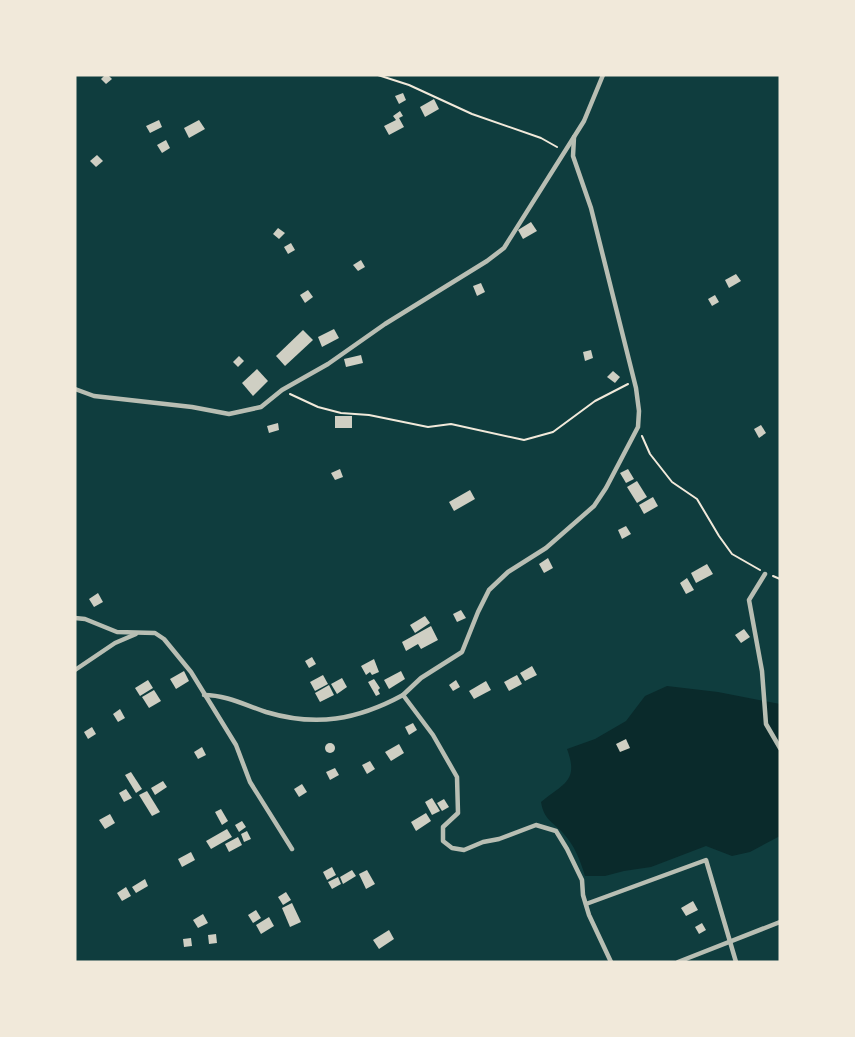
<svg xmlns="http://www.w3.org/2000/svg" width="855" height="1037" font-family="Jost,sans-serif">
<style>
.water{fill:#0a2a2b}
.building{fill:#cfcfc3}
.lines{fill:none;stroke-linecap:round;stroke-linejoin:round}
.path{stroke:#f1e9da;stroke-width:2}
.minor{stroke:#b8beb3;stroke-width:4.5}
</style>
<rect width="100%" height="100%" fill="#0f3d3e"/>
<path class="water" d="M667,686L718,692L780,704V836L750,852L732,856L706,846L651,867L624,871L605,876H585C580,860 575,846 563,833C552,821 544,820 541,802C564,783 579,781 567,749L595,739L626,721L645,696Z"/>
<g class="building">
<path d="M105,75H108L112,79L106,84L101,79Z"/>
<path d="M403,93L406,100L399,104L395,96Z"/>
<path d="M434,99L439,109L425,117L420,107Z"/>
<path d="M400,111L403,116L399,118L404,127L389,135L384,126L396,120L393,116Z"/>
<path d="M159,120L162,127L150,133L146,126Z"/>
<path d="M199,120L205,129L189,138L184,128Z"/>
<path d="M166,140L170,148L162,153L157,145Z"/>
<path d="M97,155L103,161L96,167L90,161Z"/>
<path d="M531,222L537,231L523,239L518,230Z"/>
<path d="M278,228L285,233L279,239L273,234Z"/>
<path d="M291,243L295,250L288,254L284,247Z"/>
<path d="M361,260L365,267L358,271L353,265Z"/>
<path d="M736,274L741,281L729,288L725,280Z"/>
<path d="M481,283L485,292L477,296L473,286Z"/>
<path d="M308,290L313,297L305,303L300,295Z"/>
<path d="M715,295L719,302L712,306L708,299Z"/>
<path d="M334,329L339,338L322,347L318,337Z"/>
<path d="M303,330L313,340L285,366L276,356Z"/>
<path d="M591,350L593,358L585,361L583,352Z"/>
<path d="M361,355L363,363L346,367L344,359Z"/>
<path d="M239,356L244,361L238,367L233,362Z"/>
<path d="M257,369L268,381L253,396L242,383Z"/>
<path d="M613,371L620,377L615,383L607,377Z"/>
<rect x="335" y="416" width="17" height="12"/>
<path d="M278,423L279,430L269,433L267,426Z"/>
<path d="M761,425L766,433L759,438L754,429Z"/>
<path d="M340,469L343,477L335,480L331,473Z"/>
<path d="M628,469L634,479L626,483L620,473Z"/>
<path d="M637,481L647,497L637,503L627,487Z"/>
<path d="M470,490L475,499L454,511L449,502Z"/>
<path d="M653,497L658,506L644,514L639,505Z"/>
<path d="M626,526L631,534L622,539L618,530Z"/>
<path d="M548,558L553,568L544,573L539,564Z"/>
<path d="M707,564L713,574L696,583L691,573Z"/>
<path d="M687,578L694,590L686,594L680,583Z"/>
<path d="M98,593L103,602L94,607L89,599Z"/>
<path d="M461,610L466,618L457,622L453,614Z"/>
<path d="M425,616L430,623L415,633L410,625Z"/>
<path d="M431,626L438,640L421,649L418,644L406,651L402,642Z"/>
<path d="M744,629L750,637L741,643L735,635Z"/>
<path d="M312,657L316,664L309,668L305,661Z"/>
<path d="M374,659L379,672L372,675L370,672L366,675L361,666Z"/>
<path d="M532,666L537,675L525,681L520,673Z"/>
<path d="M184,671L189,681L176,689L170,679Z"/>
<path d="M401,671L405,679L389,689L384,680Z"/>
<path d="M323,675L328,684L315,691L310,682Z"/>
<path d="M517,675L522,684L509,691L504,682Z"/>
<path d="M342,678L347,687L337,694L331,684Z"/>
<path d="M374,679L380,688L378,690L380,694L376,696L368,682Z"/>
<path d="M148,680L153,688L140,696L135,688Z"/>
<path d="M456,680L460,687L453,691L449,685Z"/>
<path d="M486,681L491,690L474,699L469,691Z"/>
<path d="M329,685L334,695L320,702L315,693Z"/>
<path d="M154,690L161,701L149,708L142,697Z"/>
<path d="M120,709L125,718L118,722L113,714Z"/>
<path d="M413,723L417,730L409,735L405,727Z"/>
<path d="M92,727L96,734L88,739L84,732Z"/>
<path d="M626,739L630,748L620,752L616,744Z"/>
<circle cx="330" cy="748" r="5"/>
<path d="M399,744L404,753L391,761L385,752Z"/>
<path d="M202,747L206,755L198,759L194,752Z"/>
<path d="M370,761L375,769L367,774L362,765Z"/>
<path d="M335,768L339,775L330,780L326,772Z"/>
<path d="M131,772L142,789L136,793L125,775Z"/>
<path d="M163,781L167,787L155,795L151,788Z"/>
<path d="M302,784L307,792L299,797L294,789Z"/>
<path d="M126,789L132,798L124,802L119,793Z"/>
<path d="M147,791L160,812L152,816L139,795Z"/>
<path d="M432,798L440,811L432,815L425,802Z"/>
<path d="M444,799L449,807L442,811L437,803Z"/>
<path d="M221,809L228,821L222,825L215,812Z"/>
<path d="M426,813L431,821L416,831L411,822Z"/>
<path d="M110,814L115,823L105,829L99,820Z"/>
<path d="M242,821L246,827L239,832L235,825Z"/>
<path d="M227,829L232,837L211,849L206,841Z"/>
<path d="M247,831L251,839L244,842L241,834Z"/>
<path d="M238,837L242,845L229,852L225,844Z"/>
<path d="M191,852L195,860L182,867L178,859Z"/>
<path d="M332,867L336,875L327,880L323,872Z"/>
<path d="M352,870L356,876L343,884L340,877Z"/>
<path d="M367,870L375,884L366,889L359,874Z"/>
<path d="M338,877L341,884L332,889L328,882Z"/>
<path d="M145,879L148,886L136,893L132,887Z"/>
<path d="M126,887L131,896L122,901L117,893Z"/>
<path d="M286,892L291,900L283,905L278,897Z"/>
<path d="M693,901L698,910L686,916L681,908Z"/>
<path d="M292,903L301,922L290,927L282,908Z"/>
<path d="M256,910L261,918L253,923L248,915Z"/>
<path d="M203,914L208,923L198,928L193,920Z"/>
<path d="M269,917L274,926L261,934L256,925Z"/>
<path d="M702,923L706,930L699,934L695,927Z"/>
<path d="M389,930L394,939L379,949L373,940Z"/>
<path d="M216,934L217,943L209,944L208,935Z"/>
<path d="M191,938L192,946L184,947L183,939Z"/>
</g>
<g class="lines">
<g class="path">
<path d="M378,75L409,85L472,114L541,138L557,147"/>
<path d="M290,394L318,407L341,413L369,415L428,427L451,424L524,440L553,432L595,401L628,384"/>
<path d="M642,436L650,454L672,482L697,499L719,536L732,554L760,570"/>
<path d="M773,576L780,579"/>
</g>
<g class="minor">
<path d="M574,137L573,156L591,208L636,388L639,411L638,427L606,488L594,506L546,548L508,572L489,590L478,612L462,652L421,678L403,695L433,735L457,777L458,813L443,827V841L452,848L464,850L483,842L499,839L536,825L556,831L567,849L582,880L583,895L589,915L611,962"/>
<path d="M75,389L94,396L192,407L229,414L261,407L282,390L328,364L385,324L487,261L504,248L584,121L603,75"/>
<path d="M765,574L749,600L762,671L766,724L780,748"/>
<path d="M75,618L85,619L117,632L155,633L164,639L191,672L236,745L250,782L292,849"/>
<path d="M75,670L115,643L136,634"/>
<path d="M204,695C226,695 245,705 266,712C316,727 357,720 403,695"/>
<path d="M586,904L706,860L736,962"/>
<path d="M678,962L780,922"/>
</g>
</g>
<rect width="855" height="1037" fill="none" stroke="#f1e9da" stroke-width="153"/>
</svg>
